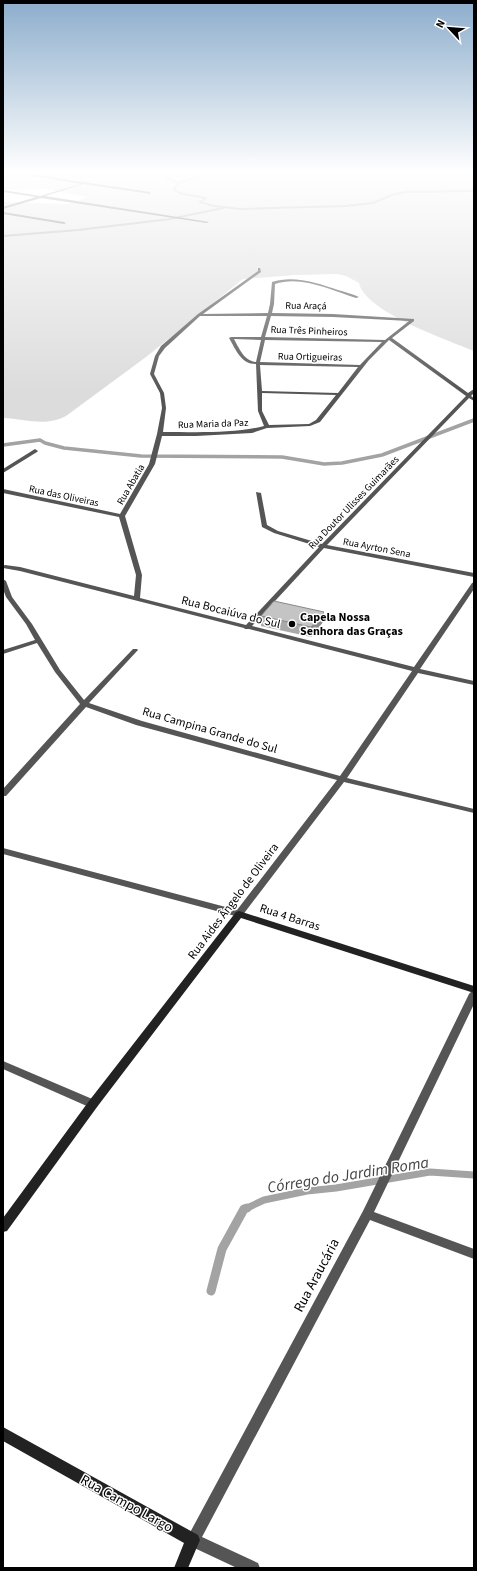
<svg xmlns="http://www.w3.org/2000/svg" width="477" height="1571" font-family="'Source Sans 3',sans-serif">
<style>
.green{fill:#dcdcdc}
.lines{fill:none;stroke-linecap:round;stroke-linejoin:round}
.stream-far3{stroke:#a3a3a3;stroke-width:2}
.stream-far2{stroke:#a3a3a3;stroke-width:3.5}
.stream-far1{stroke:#a3a3a3;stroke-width:7}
.stream{stroke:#a3a3a3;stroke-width:9}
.street{fill:#555;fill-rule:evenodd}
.secondary{fill:#222;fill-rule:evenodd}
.wall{fill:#a9a9a9}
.shaded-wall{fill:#898989}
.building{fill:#c4c4c4;stroke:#898989}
.poi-dot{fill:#000;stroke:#fff;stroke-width:1.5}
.labels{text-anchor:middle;stroke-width:3;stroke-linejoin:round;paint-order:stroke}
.far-street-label{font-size:10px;fill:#000;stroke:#fff}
.street-label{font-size:12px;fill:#000;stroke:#fff}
.poi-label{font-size:12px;font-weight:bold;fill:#000;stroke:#fff;text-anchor:start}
.near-street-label{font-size:14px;fill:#000;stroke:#fff}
.near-water-label{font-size:16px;font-style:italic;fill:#444;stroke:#fff}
</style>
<rect width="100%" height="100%" fill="#fff"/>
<path class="green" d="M3,171H474V351C448,340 365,312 359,283L346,276L337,274L295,275L243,279L146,357L66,416C45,427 26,419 3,418V266L4,264H3V202L70,204L87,197L46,189L3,190Z"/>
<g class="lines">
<g class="stream-far3">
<path d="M130,171L161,175L178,183"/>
<path d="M197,171L200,176L178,183L174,190L183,194L206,198L200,202L214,206L240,209L346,206L373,203L392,195L405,192L474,191"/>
<path d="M3,236L78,230L170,219L223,208"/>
</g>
<path class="stream-far2" d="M3,445L40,440L45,443L64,448L141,456L282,457L324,464L342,463L382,455L474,420"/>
<path class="stream-far1" d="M245,1209L264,1200L307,1191L336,1188L430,1172L474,1175"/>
<path class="stream" d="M211,1291L222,1249L244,1209L247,1208"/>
<g class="street">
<path d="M3,171H10L150,192L151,194L84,184L45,196L209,222L207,223L41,198L3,209V207L36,197L3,192V190L40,196L81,184Z"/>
<path d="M3,212L64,222L66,223L64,224L3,214Z"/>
<path d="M258,268H260L261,272L203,314L268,313L270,304L272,282C294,275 317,283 338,290C345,292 353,294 359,297L356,298C331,290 301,275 275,284L274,304L272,313L333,314L414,319V321L392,338L468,393L474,389V393L471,396L474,398V401L469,398L327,545L474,573V577L324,548L252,626L414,667L472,583L474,582V589L420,669L474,681V685L418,673L347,778L474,809V813L344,782L242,916L239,917L3,854V848L237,910L337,780L136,725L86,707L6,796H3V789L80,704L55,672L37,643L3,654V650L35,640L26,624L6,597L3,589V579L6,581L12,597L32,624L60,670L84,700L133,649H137L138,650L137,651L89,703L142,721L340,776L412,671L249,629H245L244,628L20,571L3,568V566L5,565L20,567L134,596L136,575L119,517L3,493V489L120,514L149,464L157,434L162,408L160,393L150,374L155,356L161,346L198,314L258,271ZM200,316H267L261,337H231L229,338C236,350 241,364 256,364L258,411L264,426C234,434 194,432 163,432L166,408L164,393L154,374L159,356L165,348ZM271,316L333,317L409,321L385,340L265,337ZM234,339L261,340L256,362C244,361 239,348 234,339ZM265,340L382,342L360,365L260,362ZM389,340L466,396L322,544L278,531L267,525L261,493L256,492L262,527L274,533L319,547L246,625L140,598L142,575L125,516L155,464L162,436H196L252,433L267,428L310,426L320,422L369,360ZM260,365L358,367L338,393L262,391ZM262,393L336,395L316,420L309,424L269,425L262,411Z"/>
<path d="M35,449L38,451L37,452L3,473V469Z"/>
<path d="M474,991V1004L374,1212L474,1249V1259L370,1220L202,1537L258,1563L260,1568H237L188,1545L186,1540L363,1211L469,994L471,992Z"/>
<path d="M3,1061L97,1101L98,1104L97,1107L93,1108L89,1107L3,1069Z"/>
</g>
<g class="secondary">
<path d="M239,911L474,986V993L241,918L97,1107L7,1231L3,1232V1218L89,1101L236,912Z"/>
<path d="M3,1427L198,1535L200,1540L188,1568H174L184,1543L3,1441Z"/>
</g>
</g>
<path class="wall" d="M261,616L323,622L311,637L261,626Z"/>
<path class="shaded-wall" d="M324,612L323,622L311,637V627Z"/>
<path class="building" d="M274,601L324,612L311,627L261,616Z"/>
<linearGradient id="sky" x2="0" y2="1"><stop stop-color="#8cadcc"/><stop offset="0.44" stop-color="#fff"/><stop offset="1" stop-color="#fff" stop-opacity="0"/></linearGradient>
<rect width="477" height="391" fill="url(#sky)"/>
<circle class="poi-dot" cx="292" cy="624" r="4"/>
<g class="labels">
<g class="far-street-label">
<text transform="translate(306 305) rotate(1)" y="4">Rua Araçá</text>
<text transform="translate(309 330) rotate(2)" y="4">Rua Três Pinheiros</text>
<text transform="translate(310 356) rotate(1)" y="4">Rua Ortigueiras</text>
<text transform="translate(213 423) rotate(-2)" y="4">Rua Maria da Paz</text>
<text transform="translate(130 484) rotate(-60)" y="4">Rua Abatia</text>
<text transform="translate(64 495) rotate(12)" y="4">Rua das Oliveiras</text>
<text transform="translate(353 502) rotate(-46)" y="4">Rua Doutor Ulisses Guimarães</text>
<text transform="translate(377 547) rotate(11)" y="4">Rua Ayrton Sena</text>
</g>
<g class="street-label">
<text transform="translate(231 612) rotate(14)" y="4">Rua Bocaiúva do Sul</text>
<text transform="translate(210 730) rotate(16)" y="4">Rua Campina Grande do Sul</text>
<text transform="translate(233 901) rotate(-53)" y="4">Rua Aides Ângelo de Oliveira</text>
<text transform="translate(290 917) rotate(18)" y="4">Rua 4 Barras</text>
</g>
<g class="poi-label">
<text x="300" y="621">Capela Nossa<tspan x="300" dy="14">Senhora das Graças</tspan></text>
</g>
<g class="near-street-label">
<text transform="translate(316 1275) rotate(-62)" y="5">Rua Araucária</text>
<text transform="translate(127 1503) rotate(29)" y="5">Rua Campo Largo</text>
</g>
<g class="near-water-label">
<text transform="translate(348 1174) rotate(-9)" y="6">Córrego do Jardim Roma</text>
</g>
</g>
<rect width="477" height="1571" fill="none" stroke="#000000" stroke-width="8"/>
<g transform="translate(449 28) rotate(296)" stroke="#ffffff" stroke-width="3" paint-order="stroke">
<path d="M0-3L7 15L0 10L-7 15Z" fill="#000000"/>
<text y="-6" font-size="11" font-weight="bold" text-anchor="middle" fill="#000000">N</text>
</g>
</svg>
